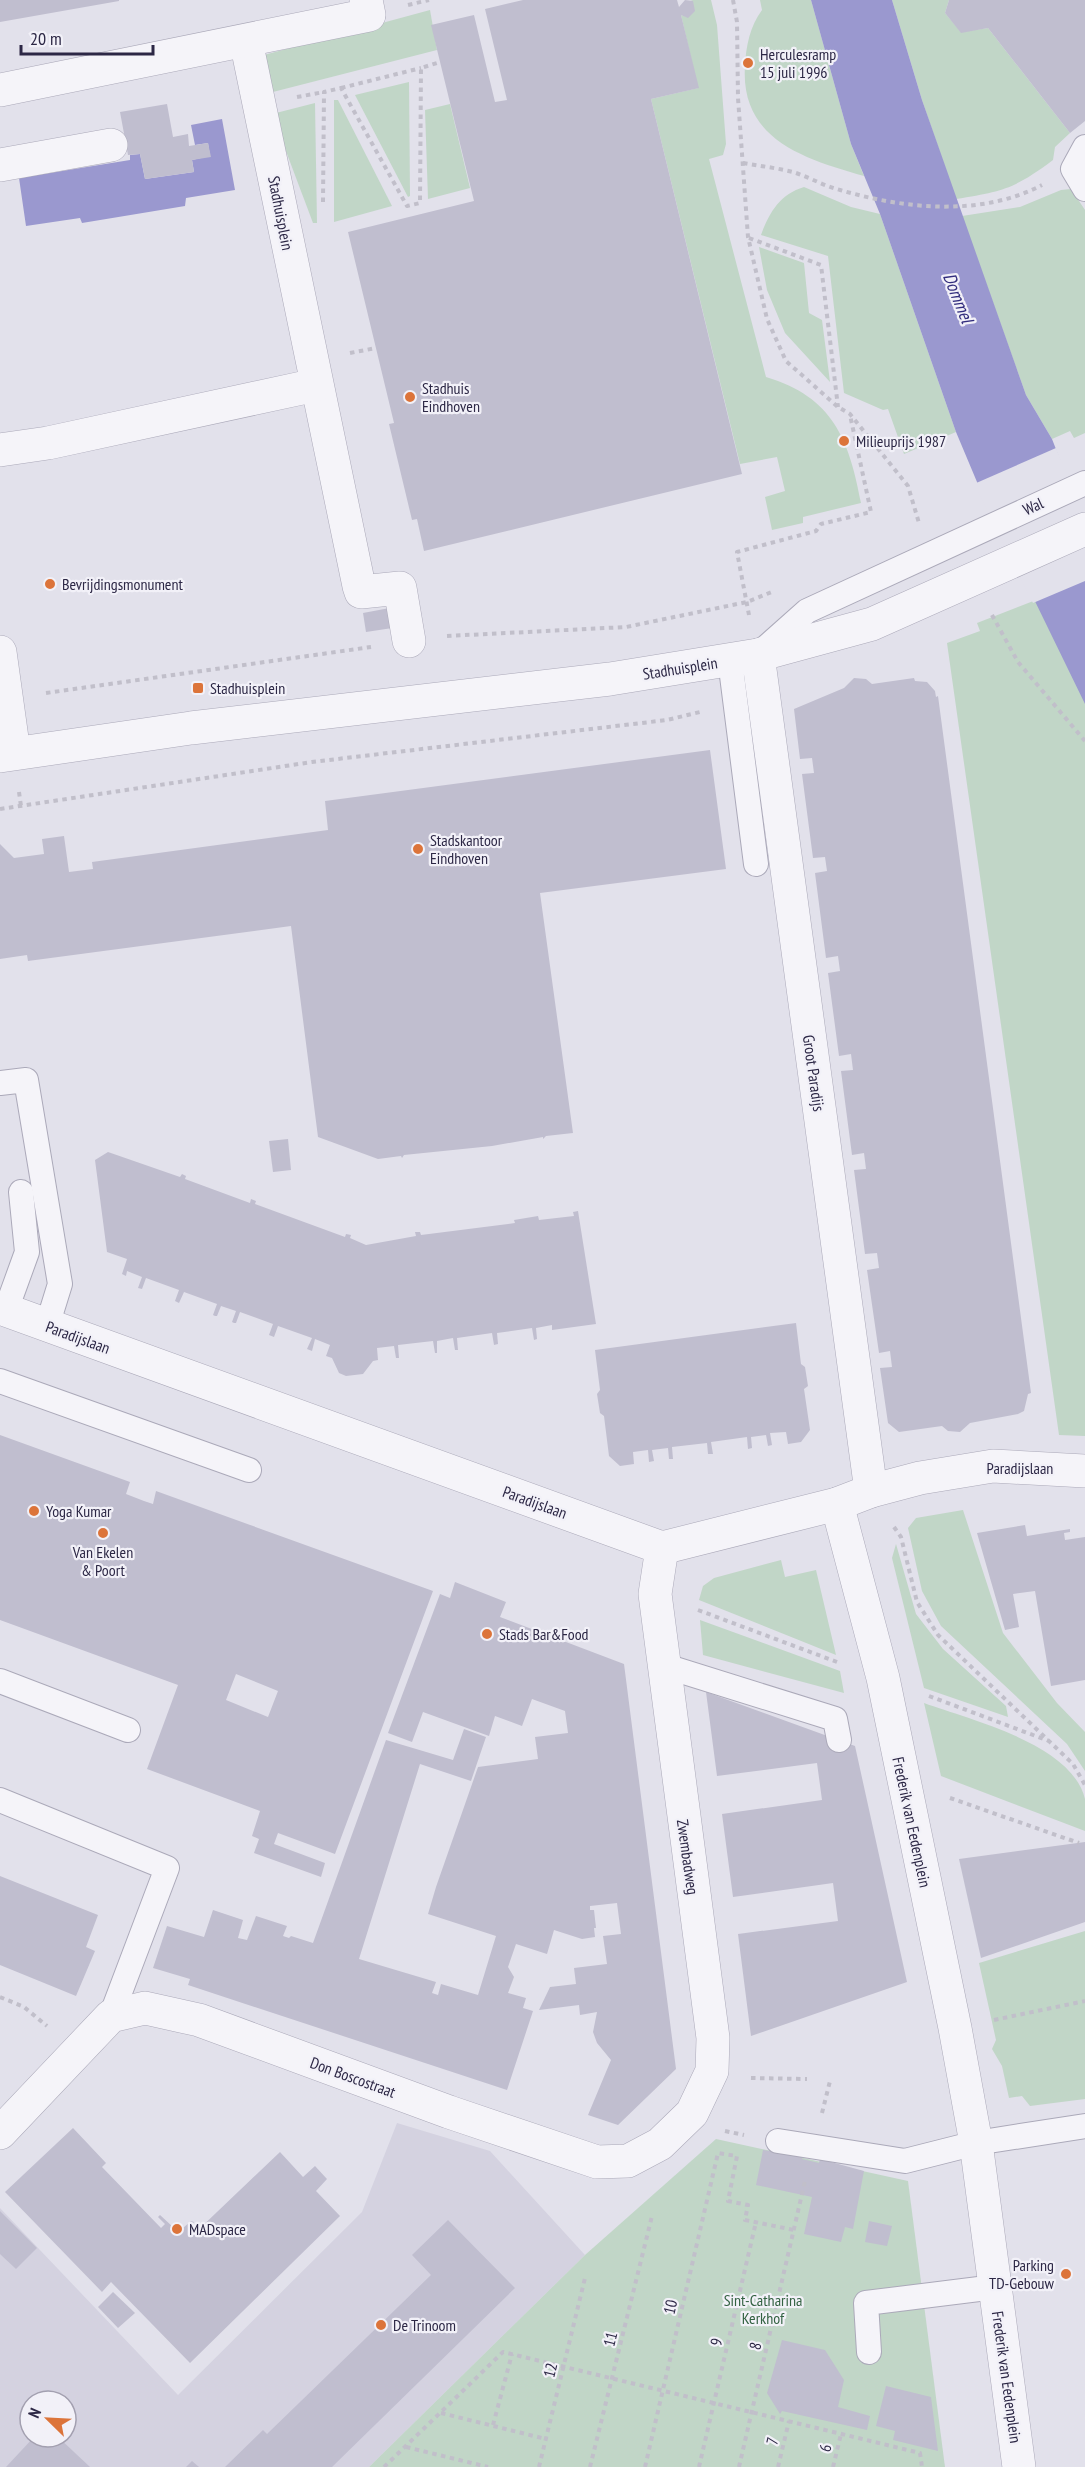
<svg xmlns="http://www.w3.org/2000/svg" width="1085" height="2467" font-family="'PT Sans Narrow',sans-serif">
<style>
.built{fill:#d4d2e0;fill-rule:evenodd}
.green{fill:#c1d6c7}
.water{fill:#9a98cf}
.pier{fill:#e2e1eb}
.building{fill:#c0becf;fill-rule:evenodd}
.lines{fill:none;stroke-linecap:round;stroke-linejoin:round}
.service-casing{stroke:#aba9b9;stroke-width:26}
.pedestrian-casing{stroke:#aba9b9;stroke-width:34}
.minor-casing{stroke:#aba9b9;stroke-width:34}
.tertiary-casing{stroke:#aba9b9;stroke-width:34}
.path{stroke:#c1bfca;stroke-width:4;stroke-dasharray:4.5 4.5;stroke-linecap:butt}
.service{stroke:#f5f4f9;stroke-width:24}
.pedestrian{stroke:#f5f4f9;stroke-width:33}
.minor{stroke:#f5f4f9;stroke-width:33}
.tertiary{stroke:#f5f4f9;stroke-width:33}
.poi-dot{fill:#dc743a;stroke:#f2f1f8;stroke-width:2}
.labels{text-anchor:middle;stroke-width:4.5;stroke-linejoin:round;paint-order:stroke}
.poi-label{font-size:16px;fill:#2c2745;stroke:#f2f1f8;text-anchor:start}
.street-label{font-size:16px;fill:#2c2745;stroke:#f2f1f8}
.park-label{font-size:16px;fill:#336242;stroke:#f2f1f8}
.water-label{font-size:18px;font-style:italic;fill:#322d7d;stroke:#f2f1f8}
</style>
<rect width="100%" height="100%" fill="#e2e1eb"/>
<path class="built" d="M397,2123L490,2151L585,2255L369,2467H0V2208L178,2395L362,2212ZM30,2401H66V2437H30Z"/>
<g class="green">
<path d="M690,0H711L717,25L726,144L723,155L709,159L766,377C833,397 849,439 861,503L803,517V523L772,530L765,497L785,491L777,457L740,464L651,99L698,88L681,15L688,17L693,1Z"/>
<path d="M760,0H811L851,144L864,176C805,159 740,140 745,66C746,46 750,26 762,10Z"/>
<path d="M892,0H949L945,13L961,32L988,28L1070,133L1055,147L1053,160C1014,189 1004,191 956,199L922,100Z"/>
<path d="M430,10L437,50L269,93L264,55Z"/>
<path d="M409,82L410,196L408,197L355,95Z"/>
<path d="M334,100H338L392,206L334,222Z"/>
<path d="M315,103L317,223H313L272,114Z"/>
<path d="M450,104L470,188L428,199L425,110Z"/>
<path d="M804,187L851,207L880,214L956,432L904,454L888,409L883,410L844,393L828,256L761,235C769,213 780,194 804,187Z"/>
<path d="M1071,189L1085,210V433L1074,438L1070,431L1052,439L1026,395L962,216L1020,207L1061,190Z"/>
<path d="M759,247L804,263L809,313L822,320L830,382L785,333L767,290Z"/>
<path d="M1085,581V1436L1059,1435L947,643L980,631L977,623Z"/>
<path d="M963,1510L1003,1633L1057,1703L1085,1732V1771L1067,1744L941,1626L922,1591L908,1528L916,1518Z"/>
<path d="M896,1544L916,1614L943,1649L1006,1706L1008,1717L924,1688L892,1558Z"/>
<path d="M781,1560L785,1577L816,1570L836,1655L699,1600L703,1586L714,1578Z"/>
<path d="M700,1620L840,1671L844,1693L703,1655Z"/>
<path d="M924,1703C971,1720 1072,1744 1085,1799C1085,1808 1085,1821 1085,1831L941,1776Z"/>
<path d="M1085,1931V2099L1030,2106L1022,2096L1009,2098L1002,2066L992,2049L996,2040L979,1963Z"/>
<path d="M716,2139L908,2181L945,2467H369L585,2255Z"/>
</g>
<g class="water">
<path d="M811,0H892L922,100L1026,395L1052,439L1085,523V704L977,482L956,432L880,214L851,144Z"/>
<path d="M222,119L235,190L186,198L185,206L82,223L80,218L26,226L19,178L130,160V155L140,154L145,179L194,172L192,160L210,156L208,143L195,145L191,125Z"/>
</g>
<path class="pier" d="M1056,448L1085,516V581L1033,603L974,484Z"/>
<g class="building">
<path d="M0,0H119V1L0,22Z"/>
<path d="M523,0H677L679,7L685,0L693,1L695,11L688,18L681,15L699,88L651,99L742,474L424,551L417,519L412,520L389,424L394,423L348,232L474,201L431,25L474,15L495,102L507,100L485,9Z"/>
<path d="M949,0H1085V121L1070,133L988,28L961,33L945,13Z"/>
<path d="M167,104L173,137L188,134L189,146L208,143L211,157L192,160L194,172L145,179L140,154L128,155L120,112Z"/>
<path d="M395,607L399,627L366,632L363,613Z"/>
<path d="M854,678L866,679L872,684L914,678L915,681L927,682L935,691L936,697L938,696L1031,1393L1028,1394L1024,1411L1018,1414L970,1423L960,1432L948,1431L942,1426L899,1432L888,1423L880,1368L892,1367L890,1351L879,1353L867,1270L879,1268L877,1253L865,1254L854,1170L866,1169L864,1153L852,1155L841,1071L853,1070L851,1054L839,1056L828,973L840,971L838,956L826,958L815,873L827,871L825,857L813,858L802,774L814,773L812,758L800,759L794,709L844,688Z"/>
<path d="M710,750L726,869L540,893L573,1133L546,1136L543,1139V1137L492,1146L404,1155L402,1158L401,1156L378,1159L318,1137L291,926L28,961L27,955L0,959V844L14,858L44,854L42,839L64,836L69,872L93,869L92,862L328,830L325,801Z"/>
<path d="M288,1139L291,1170L273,1172L269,1141Z"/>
<path d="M108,1152L180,1177L182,1174L186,1176L185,1179L250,1203L251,1199L256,1201L255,1204L345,1237L346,1234L351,1235L350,1238L366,1245L416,1236L415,1232H420L421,1235L515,1223L514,1220L538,1216L539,1220L574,1216L573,1212L578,1211L596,1324L552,1330V1325L536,1328L537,1339L534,1340L532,1328L497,1333L498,1344L494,1345L492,1333L457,1338L458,1350H455L453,1338L437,1341V1353H435L433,1341L398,1345L399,1358H396L394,1346L377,1348L378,1360L373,1361L363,1374L346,1376L339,1373L332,1358L326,1356L330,1345L315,1339L312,1351L307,1349L312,1338L278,1326L274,1337L269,1335L273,1324L240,1312L236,1323H234L232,1322L236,1311L221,1306L217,1316H215L213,1315L217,1304L184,1292L179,1303L175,1301L179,1290L146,1278L142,1289L138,1288L142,1277L127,1271L126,1276L122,1274L127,1259L107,1252L95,1160Z"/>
<path d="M796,1323L801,1364L805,1367L808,1386L804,1389L810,1430L801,1442L788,1444L786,1432L770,1433L772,1445L768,1446L766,1435L751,1437L752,1448L748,1449L747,1437L711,1442L713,1454H708L707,1443L672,1447L673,1459H669L668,1448L652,1450L654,1461L649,1462L648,1450L633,1452L634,1464L620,1466L609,1456L604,1416L600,1413L597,1394L600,1390L595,1350Z"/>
<path d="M0,1435L130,1482L126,1494L144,1501L153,1504L156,1491L433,1591L335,1854L278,1833L274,1844L325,1863L321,1877L254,1853L259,1839L252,1836L260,1811L147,1769L178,1685L0,1620ZM236,1674L278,1691L268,1717L226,1700Z"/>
<path d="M1025,1525L1027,1536L1070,1529V1532L1064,1533L1065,1540L1085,1537V1680L1051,1686L1035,1591L1013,1594L1019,1627L1005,1630L977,1533Z"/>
<path d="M455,1582L506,1602L500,1617L624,1664L676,2069L618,2125L588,2115L611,2060L597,2043L593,2032L597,2012L580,2015L579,2005L539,2010L550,1987L576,1984L574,1968L607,1964L603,1936L621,1934L617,1903L590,1906V1910H594L596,1928H594L595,1937L582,1939L554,1930L547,1954L516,1944L508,1967L514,1977L508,1993L526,1998L523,2008L533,2011L507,2090L188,1985L190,1979L153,1968L167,1926L204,1937L213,1910L243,1920L238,1938L247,1940L256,1916L287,1926L283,1936L289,1938L291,1936L313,1943L386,1740L453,1760L464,1729L486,1737L471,1781L420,1764L359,1959L436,1982L432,1993L438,1995L441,1984L478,1995L496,1936L428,1914L436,1887L478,1767L538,1759L535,1737L568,1733L565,1711L532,1699L522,1726L495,1716L489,1736L423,1712L412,1742L388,1733L440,1594L450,1598Z"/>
<path d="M706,1692L855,1746L907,1982L751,2036L738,1934L838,1921L833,1883L733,1897L722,1814L822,1800L817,1763L717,1776Z"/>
<path d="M1085,1842V1922L981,1958L959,1859Z"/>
<path d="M0,1876L98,1915L86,1947L95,1951L76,1996L0,1965Z"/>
<path d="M73,2128L106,2163L102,2167L161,2228L165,2224L158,2217L160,2215L173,2227L183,2228L191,2221L194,2222L190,2227L195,2233L280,2152L303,2177L315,2166L327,2179L316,2191L340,2216L190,2363L111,2282L102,2292L5,2192Z"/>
<path d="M763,2150L803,2156L802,2159L819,2163L820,2159L864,2171L853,2229L845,2227L841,2242L804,2234L812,2197L756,2185Z"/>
<path d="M0,2211L37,2248L16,2269L0,2254Z"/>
<path d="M448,2220L515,2288L332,2467H225L263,2430L267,2434L431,2275L412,2255Z"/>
<path d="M869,2221L892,2226L887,2246L865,2242Z"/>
<path d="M113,2292L135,2313L118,2328L98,2307Z"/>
<path d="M782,2340L825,2350L844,2380L838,2407L870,2416L867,2430L782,2411L780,2414L767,2393Z"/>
<path d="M886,2386L931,2397L938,2451L893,2440L895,2431L876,2426Z"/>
<path d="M34,2437H58L90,2467H6Z"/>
<path d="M192,2461L199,2467H186Z"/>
</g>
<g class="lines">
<defs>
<g id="service">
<path d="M1085,147L1073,169L1085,189"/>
<path d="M762,651L807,611L1085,483"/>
<path d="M730,660L756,864"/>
<path d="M0,1083L26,1080L60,1284L47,1326"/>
<path d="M6,1310L27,1252L21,1192"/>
<path d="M0,1381L249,1470"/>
<path d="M662,1665L835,1719L839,1740"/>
<path d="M0,1681L128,1730"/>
<path d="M0,1800L167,1868L111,2016"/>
<path d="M778,2141L905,2161L976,2143L1085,2126"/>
<path d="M869,2352L866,2303L995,2287"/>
</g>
<g id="pedestrian">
<path d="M246,41L359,586L361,592L400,588L409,641"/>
<path d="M0,450L48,443L316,385"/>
<path d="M758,655L871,1491"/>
</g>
<g id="minor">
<path d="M0,90L369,15L366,0"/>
<path d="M0,165L111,145"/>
<path d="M0,652L14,753"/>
<path d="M0,1308L662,1548L837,1504L871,1491L920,1478L993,1466L1085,1471"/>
<path d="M837,1504L883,1678L955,2028L976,2143L1019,2467"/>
<path d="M0,2133L111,2016L145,2008L199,2020L449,2112L597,2162L628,2161L660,2144L692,2113L712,2071L713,2038L655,1594L662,1548"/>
</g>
<path id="tertiary" d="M0,756L191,728L610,679L758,655L872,624L1085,529"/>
</defs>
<use href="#service" class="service-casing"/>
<use href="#pedestrian" class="pedestrian-casing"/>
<use href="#minor" class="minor-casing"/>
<use href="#tertiary" class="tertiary-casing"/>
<g class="path">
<path d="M733,0L737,22L738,98L748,237L767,319L786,361L838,407L850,414L908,486L919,523"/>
<path d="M408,5L429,0"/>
<path d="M341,88L421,68"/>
<path d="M297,97L324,92"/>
<path d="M743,163C760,166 777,168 793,172C809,177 824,186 840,190C905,209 981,217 1042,185"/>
<path d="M323,202L324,92L341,88L407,206L420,203L421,68L440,62"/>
<path d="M749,238L821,265L838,407"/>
<path d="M350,353L376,348"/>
<path d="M749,615L737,552L816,531L821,524L871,512L850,415"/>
<path d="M992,615L1018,662L1085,741"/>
<path d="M447,636L626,627L747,602L774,591"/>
<path d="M46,693L371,647"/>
<path d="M19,792L21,806"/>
<path d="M0,809L312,762L667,720L700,712"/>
<path d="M894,1527L901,1537L917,1602L938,1635L1073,1764L1085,1785"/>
<path d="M698,1610L837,1662"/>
<path d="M929,1696L1049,1741"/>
<path d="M950,1798L1079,1843"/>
<path d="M0,1997L24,2007L47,2026"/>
<path d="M994,2020L1085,2001"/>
<path d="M751,2078L807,2079"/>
<path d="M822,2113L830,2081"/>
<path d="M725,2131L744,2135"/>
<path d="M441,2413L546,2439"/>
<path d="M493,2425L512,2354"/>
<path d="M406,2447L488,2467"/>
<path d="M384,2467L503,2352L920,2453L922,2467"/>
<path d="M539,2467L585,2278"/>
<path d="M590,2467L652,2216"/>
<path d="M645,2467L718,2153L737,2156L728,2201L748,2205L745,2220L794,2230"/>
<path d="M699,2467L756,2222"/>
<path d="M739,2467L805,2181"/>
<path d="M778,2467L789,2421"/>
<path d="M833,2467L841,2434"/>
</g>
<use href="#service" class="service"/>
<use href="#pedestrian" class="pedestrian"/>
<use href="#minor" class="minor"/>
<use href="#tertiary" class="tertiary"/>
</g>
<g class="poi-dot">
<circle cx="748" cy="63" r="6"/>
<circle cx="410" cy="397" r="6"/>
<circle cx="844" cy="441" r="6"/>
<circle cx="50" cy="584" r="6"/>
<rect x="192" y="682" width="12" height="12" rx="3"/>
<circle cx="418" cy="849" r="6"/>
<circle cx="34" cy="1511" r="6"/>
<circle cx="103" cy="1533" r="6"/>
<circle cx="487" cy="1634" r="6"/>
<circle cx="177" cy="2229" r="6"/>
<circle cx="1066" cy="2274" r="6"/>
<circle cx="381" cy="2325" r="6"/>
</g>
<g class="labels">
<g class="poi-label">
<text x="760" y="60">Herculesramp<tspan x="760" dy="18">15 juli 1996</tspan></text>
<text x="422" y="394">Stadhuis<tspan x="422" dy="18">Eindhoven</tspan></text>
<text x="856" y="447">Milieuprijs 1987</text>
<text x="62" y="590">Bevrijdingsmonument</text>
<text x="210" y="694">Stadhuisplein</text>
<text x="430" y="846">Stadskantoor<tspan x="430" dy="18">Eindhoven</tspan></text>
<text x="46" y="1517">Yoga Kumar</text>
<text x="103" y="1558" text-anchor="middle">Van Ekelen<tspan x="103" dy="18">&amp; Poort</tspan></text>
<text x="499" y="1640">Stads Bar&amp;Food</text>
<text x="189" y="2235">MADspace</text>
<text x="1054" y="2271" text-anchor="end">Parking<tspan x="1054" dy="18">TD-Gebouw</tspan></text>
<text x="393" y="2331">De Trinoom</text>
</g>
<g class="street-label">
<text transform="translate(281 213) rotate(79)" y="6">Stadhuisplein</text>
<text transform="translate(1033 506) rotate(-25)" y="6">Wal</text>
<text transform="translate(680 668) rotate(-9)" y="6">Stadhuisplein</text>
<text transform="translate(814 1073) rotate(82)" y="6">Groot Paradijs</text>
<text transform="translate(78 1337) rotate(20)" y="6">Paradijslaan</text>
<text x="1020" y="1474">Paradijslaan</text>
<text transform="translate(535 1502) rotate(20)" y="6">Paradijslaan</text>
<text transform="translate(912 1822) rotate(78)" y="6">Frederik van Eedenplein</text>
<text transform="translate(688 1857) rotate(82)" y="6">Zwembadweg</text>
<text transform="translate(353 2077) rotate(20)" y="6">Don Boscostraat</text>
<text transform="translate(670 2307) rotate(-77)" y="6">10</text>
<text transform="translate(610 2339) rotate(-76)" y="6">11</text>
<text transform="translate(716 2342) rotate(-77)" y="6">9</text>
<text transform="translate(755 2346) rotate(-77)" y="6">8</text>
<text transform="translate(550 2370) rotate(-76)" y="6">12</text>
<text transform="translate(1007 2377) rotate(82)" y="6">Frederik van Eedenplein</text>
<text transform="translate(772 2441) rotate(-77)" y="6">7</text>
<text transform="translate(825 2448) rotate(-77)" y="6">6</text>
</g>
<g class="park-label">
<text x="763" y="2306">Sint-Catharina<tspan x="763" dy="18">Kerkhof</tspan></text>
</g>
<g class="water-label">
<text transform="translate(958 298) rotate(68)" y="6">Dommel</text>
</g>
</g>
<g transform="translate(48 2419) rotate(294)"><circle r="28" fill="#f2f1f8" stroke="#a3a0b0" stroke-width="1.5"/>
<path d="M0-4.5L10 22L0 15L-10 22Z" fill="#dc743a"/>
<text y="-9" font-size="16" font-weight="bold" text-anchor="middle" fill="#2c2745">N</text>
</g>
<path d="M21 45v9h132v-9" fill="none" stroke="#2c2745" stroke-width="3"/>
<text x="30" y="45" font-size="18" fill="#2c2745" stroke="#f2f1f8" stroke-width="4.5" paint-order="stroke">20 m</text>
</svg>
